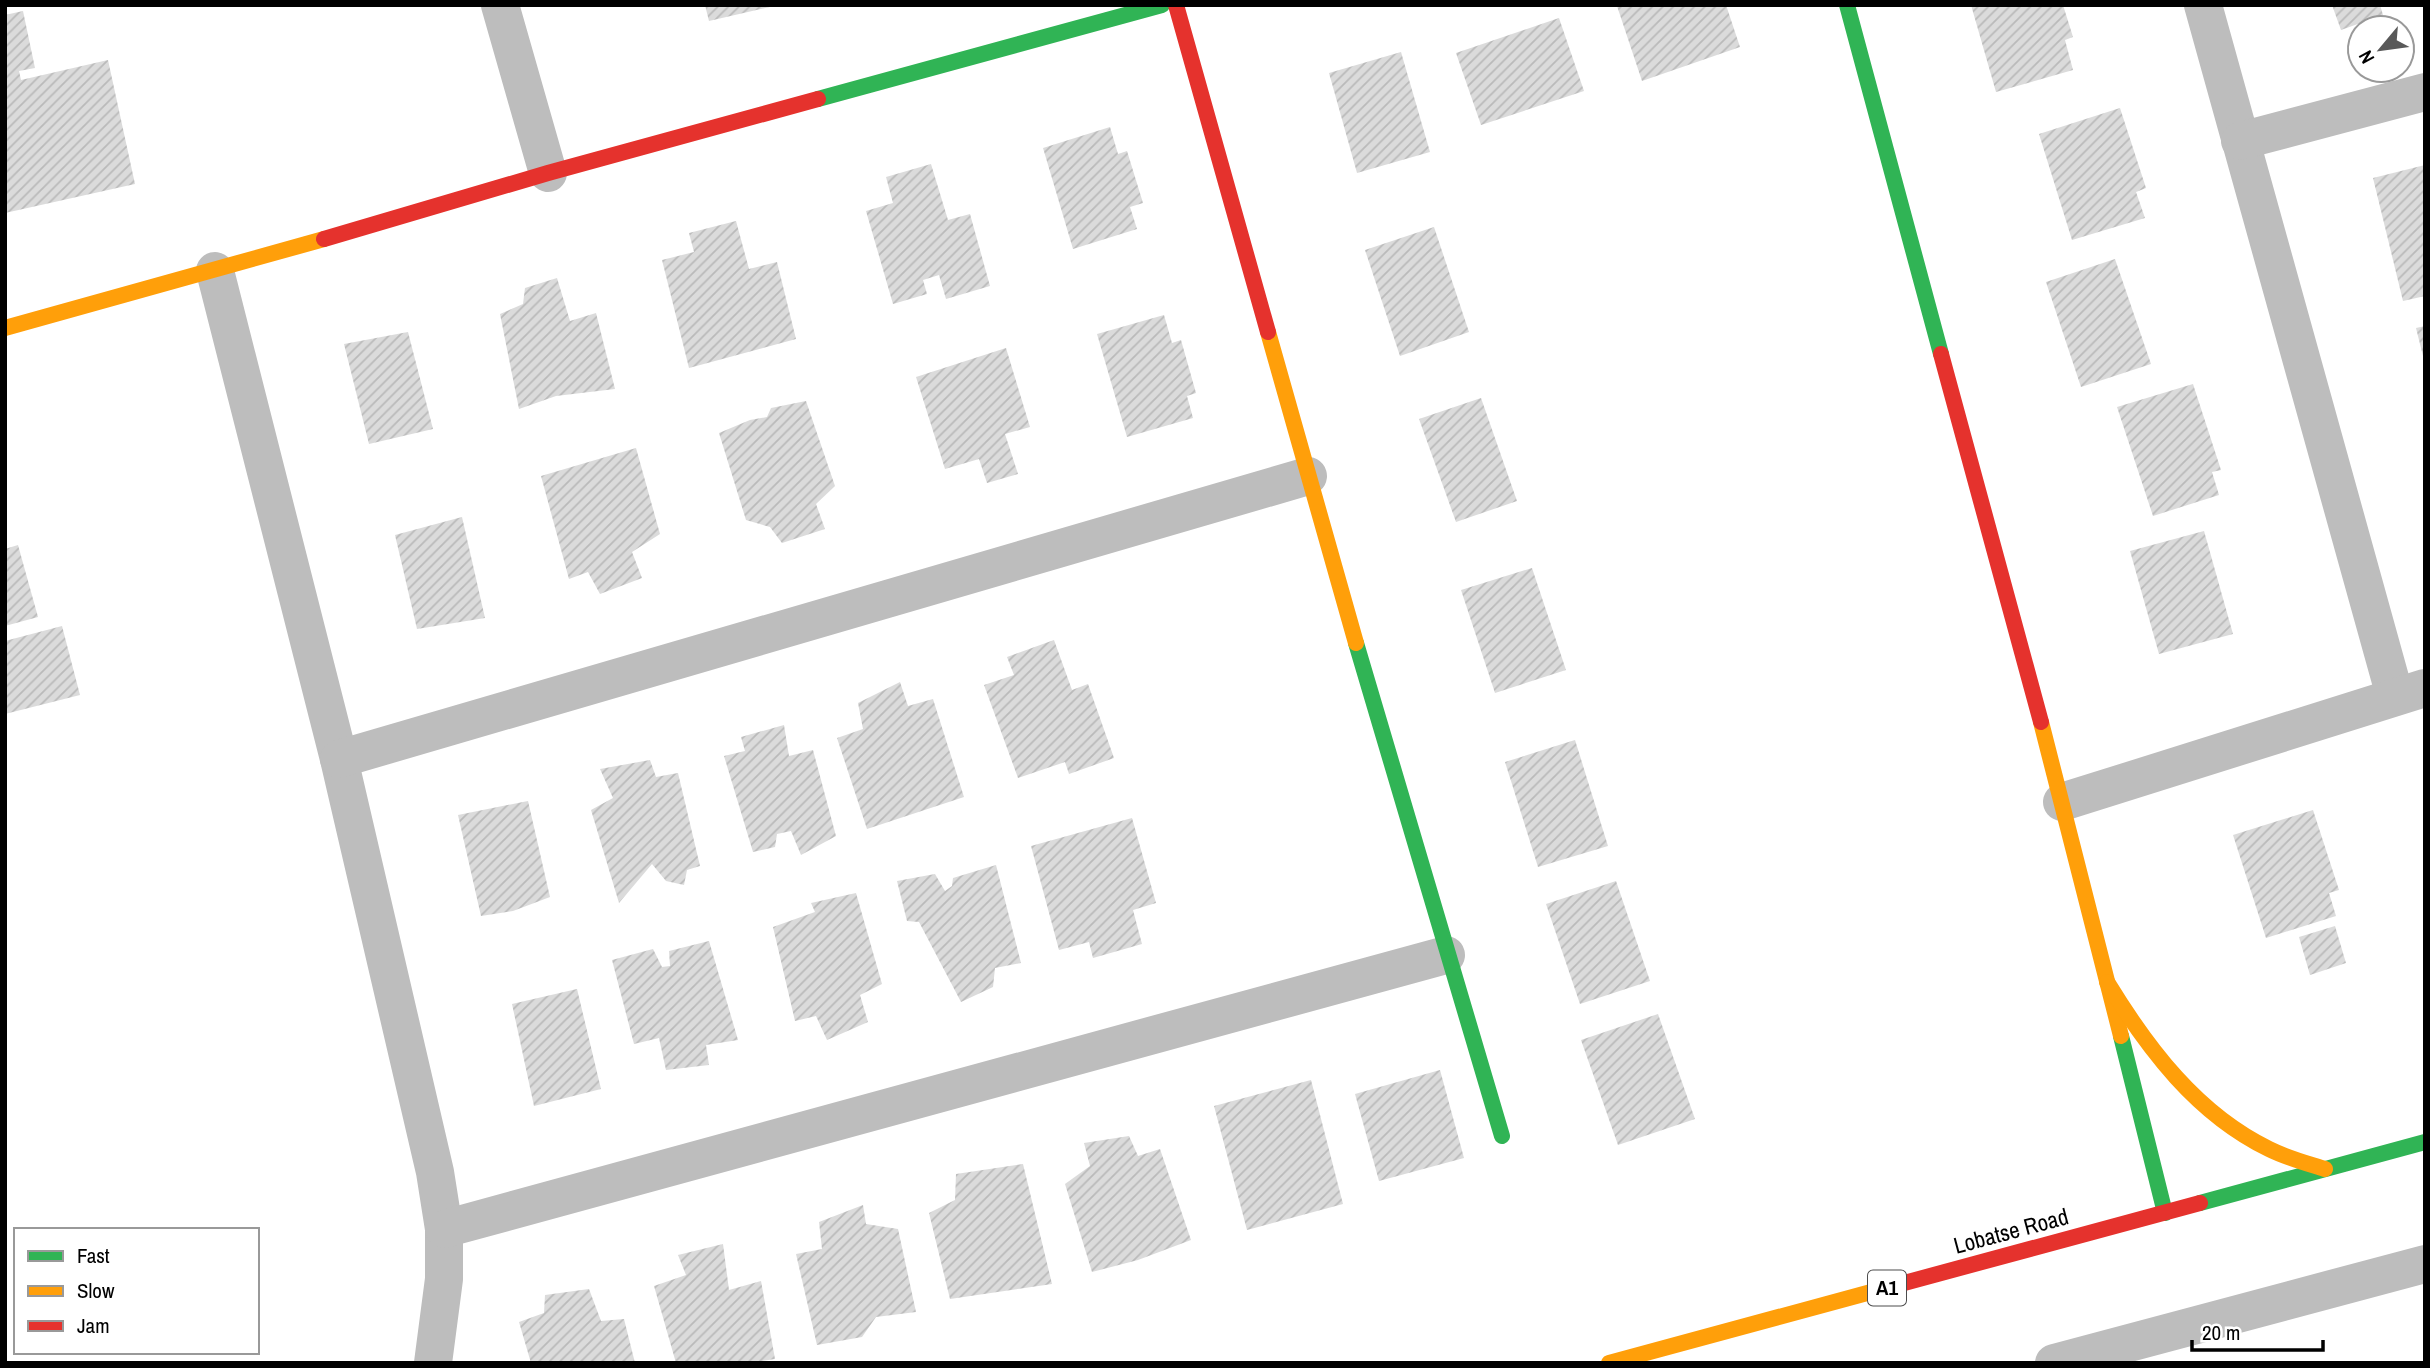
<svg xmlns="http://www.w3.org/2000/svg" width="2430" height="1368" font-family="'Archivo Narrow',sans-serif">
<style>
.building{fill:url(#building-hatch)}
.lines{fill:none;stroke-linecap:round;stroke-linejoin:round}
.street{stroke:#bdbdbd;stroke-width:38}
.fast{stroke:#30b455;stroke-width:16}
.slow{stroke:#ff9f0a;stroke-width:16}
.jam{stroke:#e5322d;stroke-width:16}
.labels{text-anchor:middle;stroke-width:5;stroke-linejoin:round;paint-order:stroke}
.shield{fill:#fff;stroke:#4c4c4c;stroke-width:2}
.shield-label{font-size:21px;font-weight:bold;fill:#000}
.street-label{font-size:23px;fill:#000;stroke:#fff}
</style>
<defs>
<pattern id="building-hatch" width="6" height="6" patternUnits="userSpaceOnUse" patternTransform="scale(1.75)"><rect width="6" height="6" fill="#dbdbdb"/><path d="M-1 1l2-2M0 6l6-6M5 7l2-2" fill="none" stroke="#bababa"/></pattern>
</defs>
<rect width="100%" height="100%" fill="#fff"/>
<g class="building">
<path d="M705,5H774V6L709,21Z"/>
<path d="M1726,5L1740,47L1642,81L1617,6Z"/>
<path d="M1971,5H2063L2073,37L2065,40L2073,70L1996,92Z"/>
<path d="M2332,5H2380L2383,15L2341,30Z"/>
<path d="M23,11L35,68L19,71L21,80L108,60L135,184L5,213V15Z"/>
<path d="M1559,18L1584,91L1481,125L1456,53Z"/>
<path d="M1401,52L1430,152L1357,173L1329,73Z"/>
<path d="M2120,108L2146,188L2136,192L2145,218L2072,240L2039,134Z"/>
<path d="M1110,127L1118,154L1127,151L1143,203L1130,207L1137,229L1073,249L1043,148Z"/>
<path d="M931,164L948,220L970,214L990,286L946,299L939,275L923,280L927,294L893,304L866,211L893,203L886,177Z"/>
<path d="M2425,165V296L2403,301L2373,178Z"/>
<path d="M736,221L749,269L777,262L796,339L689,368L662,260L694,252L689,233Z"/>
<path d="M1434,227L1469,332L1400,356L1365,250Z"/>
<path d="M2115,259L2151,364L2081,387L2046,282Z"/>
<path d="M557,278L570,321L596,313L615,389L556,396L519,409L500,314L523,304L525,288Z"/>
<path d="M1164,315L1172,343L1181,340L1196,393L1187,396L1193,418L1127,437L1097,334Z"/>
<path d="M2425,326V360H2424L2416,328Z"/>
<path d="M408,332L433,429L369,444L344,344Z"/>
<path d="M1006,348L1030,427L1005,434L1018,474L987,483L979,459L945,469L916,377Z"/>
<path d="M2193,384L2221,470L2212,472L2219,495L2153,516L2117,407Z"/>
<path d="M1481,398L1517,501L1456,522L1419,419Z"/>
<path d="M806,401L835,486L816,504L825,529L782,543L770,527L746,520L719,433L750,420L767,417L771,408Z"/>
<path d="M636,448L660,534L632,552L642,578L600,594L588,572L569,579L541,476Z"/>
<path d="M462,517L485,618L417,629L395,535Z"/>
<path d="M2204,531L2233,634L2159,654L2130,551Z"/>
<path d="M18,545L38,617L5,626V549Z"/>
<path d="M1532,568L1566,670L1495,693L1461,590Z"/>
<path d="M62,626L80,695L5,714V641Z"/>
<path d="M1054,640L1072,690L1088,684L1114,758L1069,774L1065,762L1018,778L984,685L1014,675L1007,657Z"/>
<path d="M900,682L908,706L933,699L964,797L867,829L837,738L863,729L858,703Z"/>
<path d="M784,725L789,756L813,750L836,836L801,855L791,831L777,834L775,847L753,852L724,756L745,751L741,737Z"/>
<path d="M1575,740L1608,846L1538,867L1505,762Z"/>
<path d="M650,760L656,777L678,773L700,866L687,870L684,885L666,881L652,864L619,903L591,810L613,798L600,769Z"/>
<path d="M528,801L550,897L513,911L481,916L458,815Z"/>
<path d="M2313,810L2339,890L2329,893L2336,916L2266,938L2233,835Z"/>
<path d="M1132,818L1156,903L1133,910L1142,944L1093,958L1089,942L1059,950L1031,846Z"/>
<path d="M996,865L1021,963L995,968L993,987L961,1002L919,922L907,921L897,881L935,874L945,891L952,886L953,878Z"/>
<path d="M1616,881L1650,981L1580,1004L1546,904Z"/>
<path d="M856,893L882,984L860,995L868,1022L827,1040L816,1016L795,1021L773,927L815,912L811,903Z"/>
<path d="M2335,926L2346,963L2310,975L2299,937Z"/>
<path d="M709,941L738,1040L706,1045L709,1065L666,1070L659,1038L634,1044L612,960L653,949L662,967L670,966L669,951Z"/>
<path d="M577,989L601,1089L534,1106L512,1004Z"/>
<path d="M1658,1014L1695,1119L1618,1145L1581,1040Z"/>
<path d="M1440,1070L1464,1158L1379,1181L1355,1094Z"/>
<path d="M1311,1080L1343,1204L1247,1230L1214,1106Z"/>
<path d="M1129,1136L1138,1156L1160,1149L1191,1240L1138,1260L1092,1272L1065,1184L1090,1166L1084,1143Z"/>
<path d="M1023,1164L1052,1284L950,1299L929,1213L955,1200L956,1174Z"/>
<path d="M863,1205L866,1224L898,1229L916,1312L876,1317L862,1337L817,1345L796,1254L822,1249L819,1222Z"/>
<path d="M723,1244L729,1290L761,1281L775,1359L750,1363H676L654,1286L686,1275L678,1255Z"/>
<path d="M589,1289L601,1321L624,1319L635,1363H531L519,1322L544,1313L545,1295Z"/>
</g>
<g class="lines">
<g class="street">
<path d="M500,5L548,173"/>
<path d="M2203,5L2395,696"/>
<path d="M2240,141L2425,92"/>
<path d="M215,271L339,759L435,1172L444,1229V1279L433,1363"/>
<path d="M339,759L1308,476"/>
<path d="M2062,802L2425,688"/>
<path d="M444,1229L1446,955"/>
<path d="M2054,1363L2425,1264"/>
</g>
<g class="fast">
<path d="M1847,5L1941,354"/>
<path d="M818,99L1162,5"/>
<path d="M1356,643L1502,1136"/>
<path d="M2121,1036L2165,1213"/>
<path d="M2200,1203L2425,1142"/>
</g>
<g class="slow">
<path d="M5,328L324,239"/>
<path d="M1268,332L1356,643"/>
<path d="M2041,722L2121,1036"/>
<path d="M2107,982C2148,1049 2197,1114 2269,1149C2287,1158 2306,1163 2325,1169"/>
<path d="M1609,1363L1882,1289"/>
</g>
<g class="jam">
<path d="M1176,5L1268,332"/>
<path d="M324,239L548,173L818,99"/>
<path d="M1941,354L2041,722"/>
<path d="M1882,1289L2200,1203"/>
</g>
</g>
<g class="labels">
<rect class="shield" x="1868" y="1270.5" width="38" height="35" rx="5"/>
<g class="shield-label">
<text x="1887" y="1295">A1</text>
</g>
<g class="street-label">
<text transform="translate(2011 1231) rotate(-15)" y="8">Lobatse Road</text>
</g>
</g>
<rect width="2430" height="1368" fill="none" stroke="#000000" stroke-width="14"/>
<rect x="14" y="1228" width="245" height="126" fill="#ffffff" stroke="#999999" stroke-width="2"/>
<rect x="28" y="1251" width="35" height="10" fill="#30b455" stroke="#999999" stroke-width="2"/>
<text x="77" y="1263" font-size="21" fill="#000000">Fast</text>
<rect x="28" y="1286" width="35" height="10" fill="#ff9f0a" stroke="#999999" stroke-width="2"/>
<text x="77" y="1298" font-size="21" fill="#000000">Slow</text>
<rect x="28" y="1321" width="35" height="10" fill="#e5322d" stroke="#999999" stroke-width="2"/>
<text x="77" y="1333" font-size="21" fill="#000000">Jam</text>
<g transform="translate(2381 49) rotate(241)"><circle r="33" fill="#ffffff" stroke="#999999" stroke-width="2"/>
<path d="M0-5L12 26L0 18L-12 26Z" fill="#595959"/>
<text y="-10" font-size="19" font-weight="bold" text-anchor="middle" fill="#000000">N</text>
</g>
<path d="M2192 1340v10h131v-10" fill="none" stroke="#000000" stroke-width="3.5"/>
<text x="2202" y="1340" font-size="21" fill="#000000" stroke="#ffffff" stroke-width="5" paint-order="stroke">20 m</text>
</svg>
